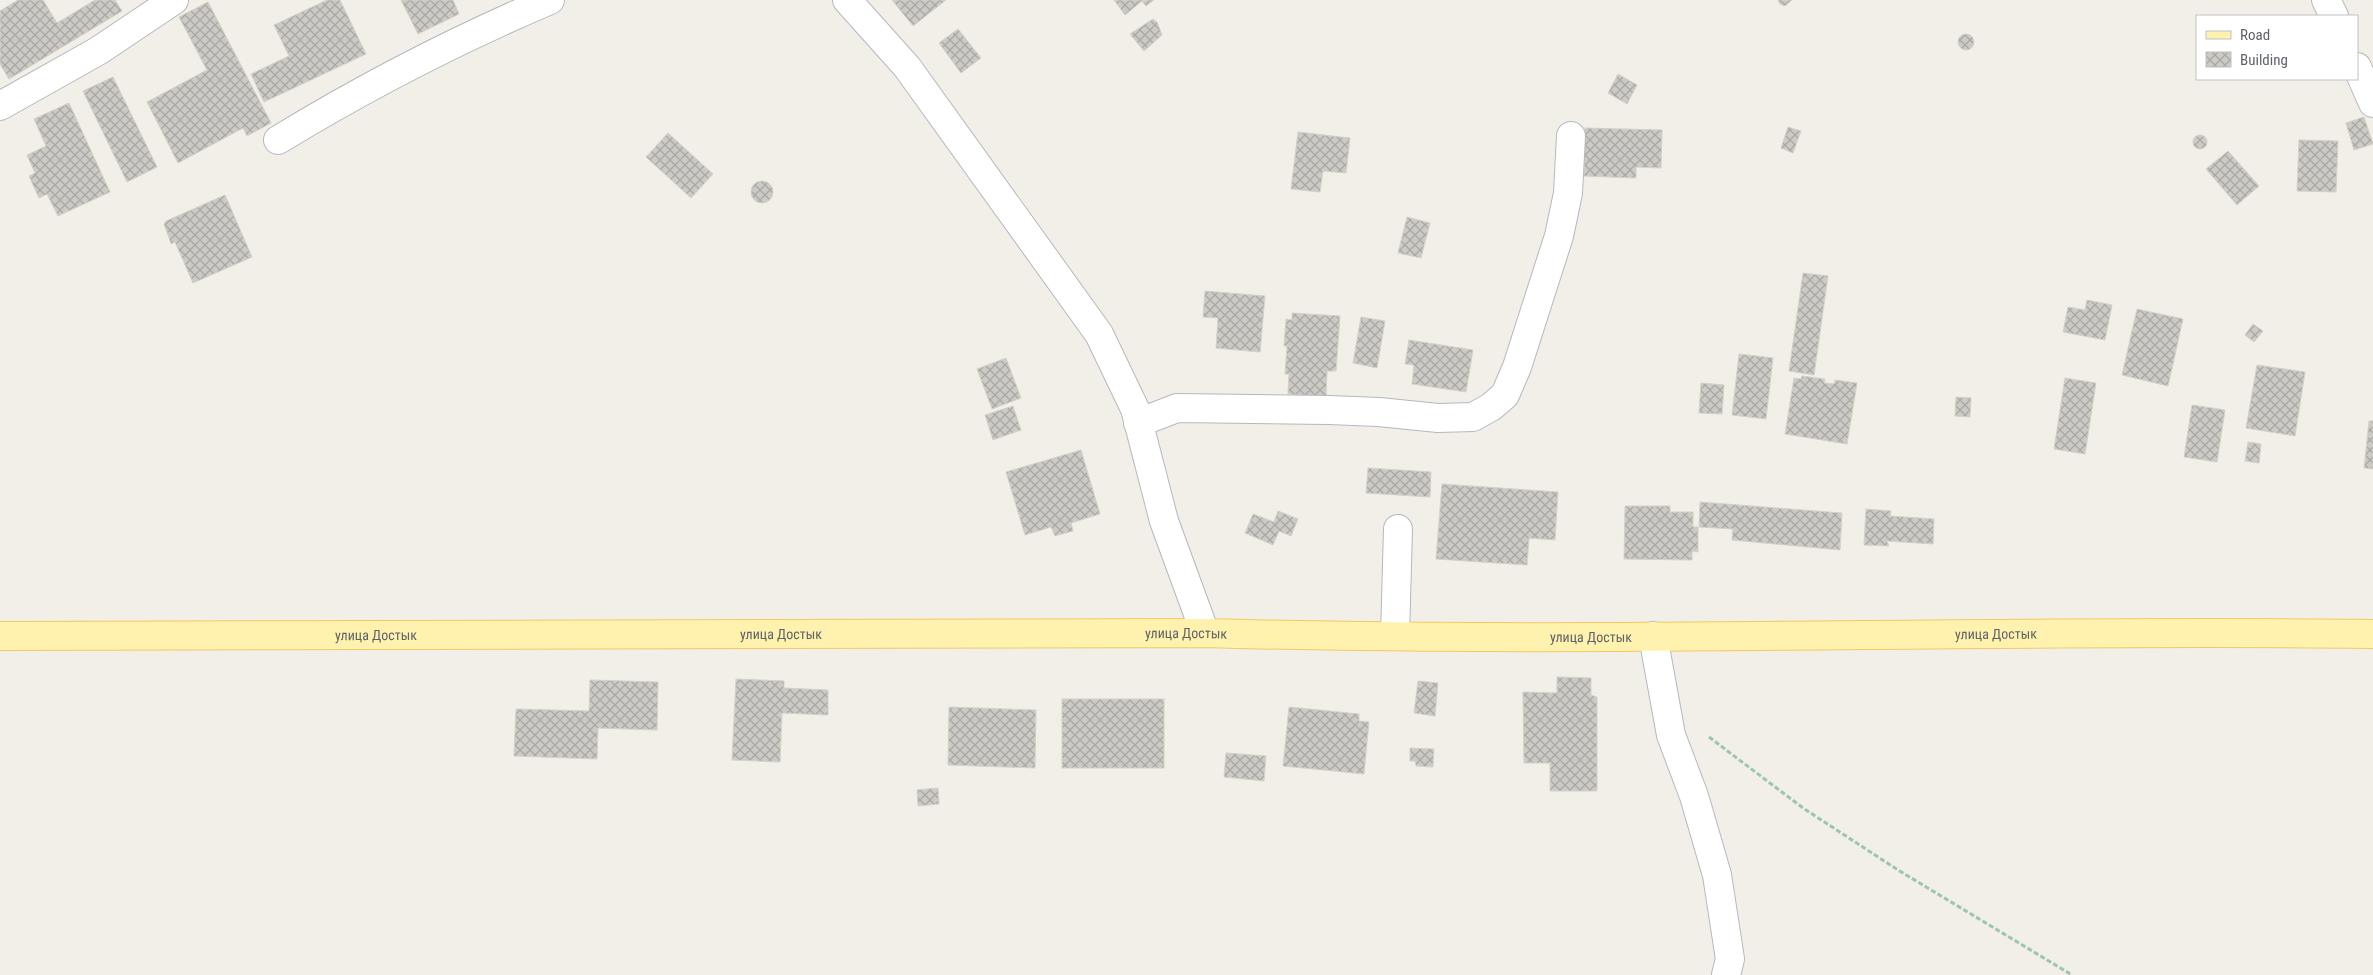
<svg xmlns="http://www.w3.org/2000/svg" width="2373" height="975" font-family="'Roboto Condensed',sans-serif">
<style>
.building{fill:url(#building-cross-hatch);stroke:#d6d1c6}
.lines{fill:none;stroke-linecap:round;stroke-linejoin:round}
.minor-casing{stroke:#b5b8bc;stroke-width:30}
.major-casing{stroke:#f2c960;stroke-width:30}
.path{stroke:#9cc7a9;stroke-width:3;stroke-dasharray:5 2.5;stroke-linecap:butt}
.minor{stroke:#fff;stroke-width:28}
.major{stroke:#fff2af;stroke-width:28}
.labels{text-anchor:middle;stroke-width:4;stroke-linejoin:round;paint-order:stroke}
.street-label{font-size:14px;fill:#5f6368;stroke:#fff}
</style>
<defs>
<pattern id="building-cross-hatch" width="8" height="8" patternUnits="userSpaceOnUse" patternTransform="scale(1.25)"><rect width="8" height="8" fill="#cccac5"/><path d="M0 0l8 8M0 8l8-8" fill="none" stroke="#a9a8a4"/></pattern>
</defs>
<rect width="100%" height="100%" fill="#f1efe8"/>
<g class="building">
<path d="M18,0H43L57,23L95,0H115L122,11L9,79L0,64V11Z"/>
<path d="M327,0H340L366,54L264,102L251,74L289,56L274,25Z"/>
<path d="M401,0H453L459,14L418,34Z"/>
<path d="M892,0H946L913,26Z"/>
<path d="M1114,0H1154L1146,6L1142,1L1125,15Z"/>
<path d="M1778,0H1792L1785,6L1780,4Z"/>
<path d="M208,2L271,123L247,136L243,128L178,163L147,102L207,70L179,17Z"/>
<path d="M1153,19L1157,22L1162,35L1144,51L1130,34Z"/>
<path d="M958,29L981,58L961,73L939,43Z"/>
<circle cx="1966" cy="42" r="8"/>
<path d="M1618,74L1637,85L1627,104L1608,93Z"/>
<path d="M113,77L157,167L127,182L83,91Z"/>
<path d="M69,103L110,192L58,216L47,194L39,198L29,176L35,173L27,155L46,146L34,119Z"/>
<path d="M2364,117L2373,144L2354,150L2346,123Z"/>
<path d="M1788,127L1801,131L1793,153L1781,148Z"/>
<path d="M1585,128L1662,130L1661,168L1636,167V178L1584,176Z"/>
<path d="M1298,132L1350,138L1346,173L1323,171L1320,192L1291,189Z"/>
<path d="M668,133L713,174L691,198L646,157Z"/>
<circle cx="2200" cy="142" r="7"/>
<path d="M2299,140L2338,141L2336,192L2297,191Z"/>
<path d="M2228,151L2259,186L2237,205L2206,169Z"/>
<circle cx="762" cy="192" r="11"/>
<path d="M225,195L252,257L193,283L175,242L171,244L169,238L164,224L166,221Z"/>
<path d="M1407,217L1430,223L1421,258L1398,253Z"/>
<path d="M1803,273L1828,276L1814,375L1789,371Z"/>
<path d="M1205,291L1265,296L1260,352L1216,348L1218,318L1203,317Z"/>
<path d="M2087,300L2112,305L2105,340L2063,332L2068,307L2085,310Z"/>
<path d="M2137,309L2183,319L2168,386L2122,375Z"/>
<path d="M1292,313L1340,316L1336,371H1327L1326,397L1288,394L1289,374H1285L1287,346H1284L1286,319L1292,320Z"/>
<path d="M1361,317L1385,321L1377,368L1353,363Z"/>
<path d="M2253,324L2263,331L2254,342L2245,335Z"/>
<path d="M1409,340L1473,350L1466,392L1412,384L1414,365L1405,364Z"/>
<path d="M1739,354L1773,358L1766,419L1732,415Z"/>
<path d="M1006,358L1021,398L992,409L977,369Z"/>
<path d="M2257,365L2305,372L2295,436L2246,428Z"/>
<path d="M1802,376L1825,379L1824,383L1834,384L1835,380L1857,383L1847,444L1785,434L1794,378L1801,379Z"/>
<path d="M2065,378L2096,383L2085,454L2054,449Z"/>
<path d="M1701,383L1724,385L1722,414L1699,413Z"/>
<path d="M1956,397L1971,398L1970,417L1955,416Z"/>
<path d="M2192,405L2225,410L2217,462L2184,457Z"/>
<path d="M1013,406L1021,430L993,440L985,415Z"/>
<path d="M2369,421H2373V469L2364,468Z"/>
<path d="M2248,442L2261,444L2259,463L2245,461Z"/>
<path d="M1081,450L1100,514L1071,523L1073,531L1055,536L1051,527L1025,535L1006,472Z"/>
<path d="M1368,468L1431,472L1430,497L1366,493Z"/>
<path d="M1442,484L1558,492L1555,540L1529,538L1527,565L1436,559Z"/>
<path d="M1700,502L1842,513L1840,550L1732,540L1733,529L1699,527Z"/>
<path d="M1625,506H1670V512H1693V527H1698V552L1692,551V560L1624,559Z"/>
<path d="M1866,509L1891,511L1890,516L1934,519L1933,544L1887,541L1889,546L1864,545Z"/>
<path d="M1278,511L1298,519L1291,536L1279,531L1273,545L1245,533L1253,514L1274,522Z"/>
<path d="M1557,677L1591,678V695L1597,697V791H1550V763H1524L1523,692L1557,693Z"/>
<path d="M736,679L784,681V688L828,690V715L782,713L780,762L732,760Z"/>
<path d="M590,680L658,682L657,730L598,728L597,759L514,756L516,709L589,711Z"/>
<path d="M1418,681L1438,683L1435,716L1414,713Z"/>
<rect x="1062" y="699" width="102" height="69"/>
<path d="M949,707L1036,710L1035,768L948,765Z"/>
<path d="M1289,707L1359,714V721L1369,722L1364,774L1283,766Z"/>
<path d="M1410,748L1434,749L1433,767L1416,766L1415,761H1410Z"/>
<path d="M1226,753L1266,756L1264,781L1224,777Z"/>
<path d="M938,788L939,804L918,806L917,790Z"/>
</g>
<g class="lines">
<defs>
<g id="minor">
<path d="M847,0L907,67L1099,334L1135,409L1164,521L1205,633"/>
<path d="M2326,0L2334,16"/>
<path d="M2357,67L2373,103"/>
<path d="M0,106L98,51L174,0"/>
<path d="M278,140C365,87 456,40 550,0"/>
<path d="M1138,423L1177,408L1329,410L1379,412L1438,418L1473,417L1491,407L1505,395L1517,367L1559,236L1568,193L1571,136"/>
<path d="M1395,636L1398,529"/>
<path d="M1653,636L1671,735L1694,796L1717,875L1730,959L1726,975"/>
</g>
<g id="major">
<path id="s1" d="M0,636L1205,633C1594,644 1984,629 2373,634"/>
</g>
</defs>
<use href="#minor" class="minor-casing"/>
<use href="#major" class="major-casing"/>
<path class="path" d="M1709,737L1803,808L1898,870L2072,975"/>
<use href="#minor" class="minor"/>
<use href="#major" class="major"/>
</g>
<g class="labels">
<g class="street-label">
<text dy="5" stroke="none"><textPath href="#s1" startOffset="1186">улица Достык</textPath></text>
<text dy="5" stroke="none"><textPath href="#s1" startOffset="1996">улица Достык</textPath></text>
<text dy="5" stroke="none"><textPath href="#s1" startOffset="781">улица Достык</textPath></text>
<text dy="5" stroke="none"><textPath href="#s1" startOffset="376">улица Достык</textPath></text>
<text dy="5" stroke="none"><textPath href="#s1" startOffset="1591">улица Достык</textPath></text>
</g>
</g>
<rect x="2196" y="15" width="162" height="65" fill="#ffffff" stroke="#bfc1c3"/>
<rect x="2206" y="31" width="25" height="8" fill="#fff2af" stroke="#bfc1c3"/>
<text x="2240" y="40" font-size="15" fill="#5f6368">Road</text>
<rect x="2206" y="52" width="25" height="15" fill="url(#building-cross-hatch)" stroke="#bfc1c3"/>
<text x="2240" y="65" font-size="15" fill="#5f6368">Building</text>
</svg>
